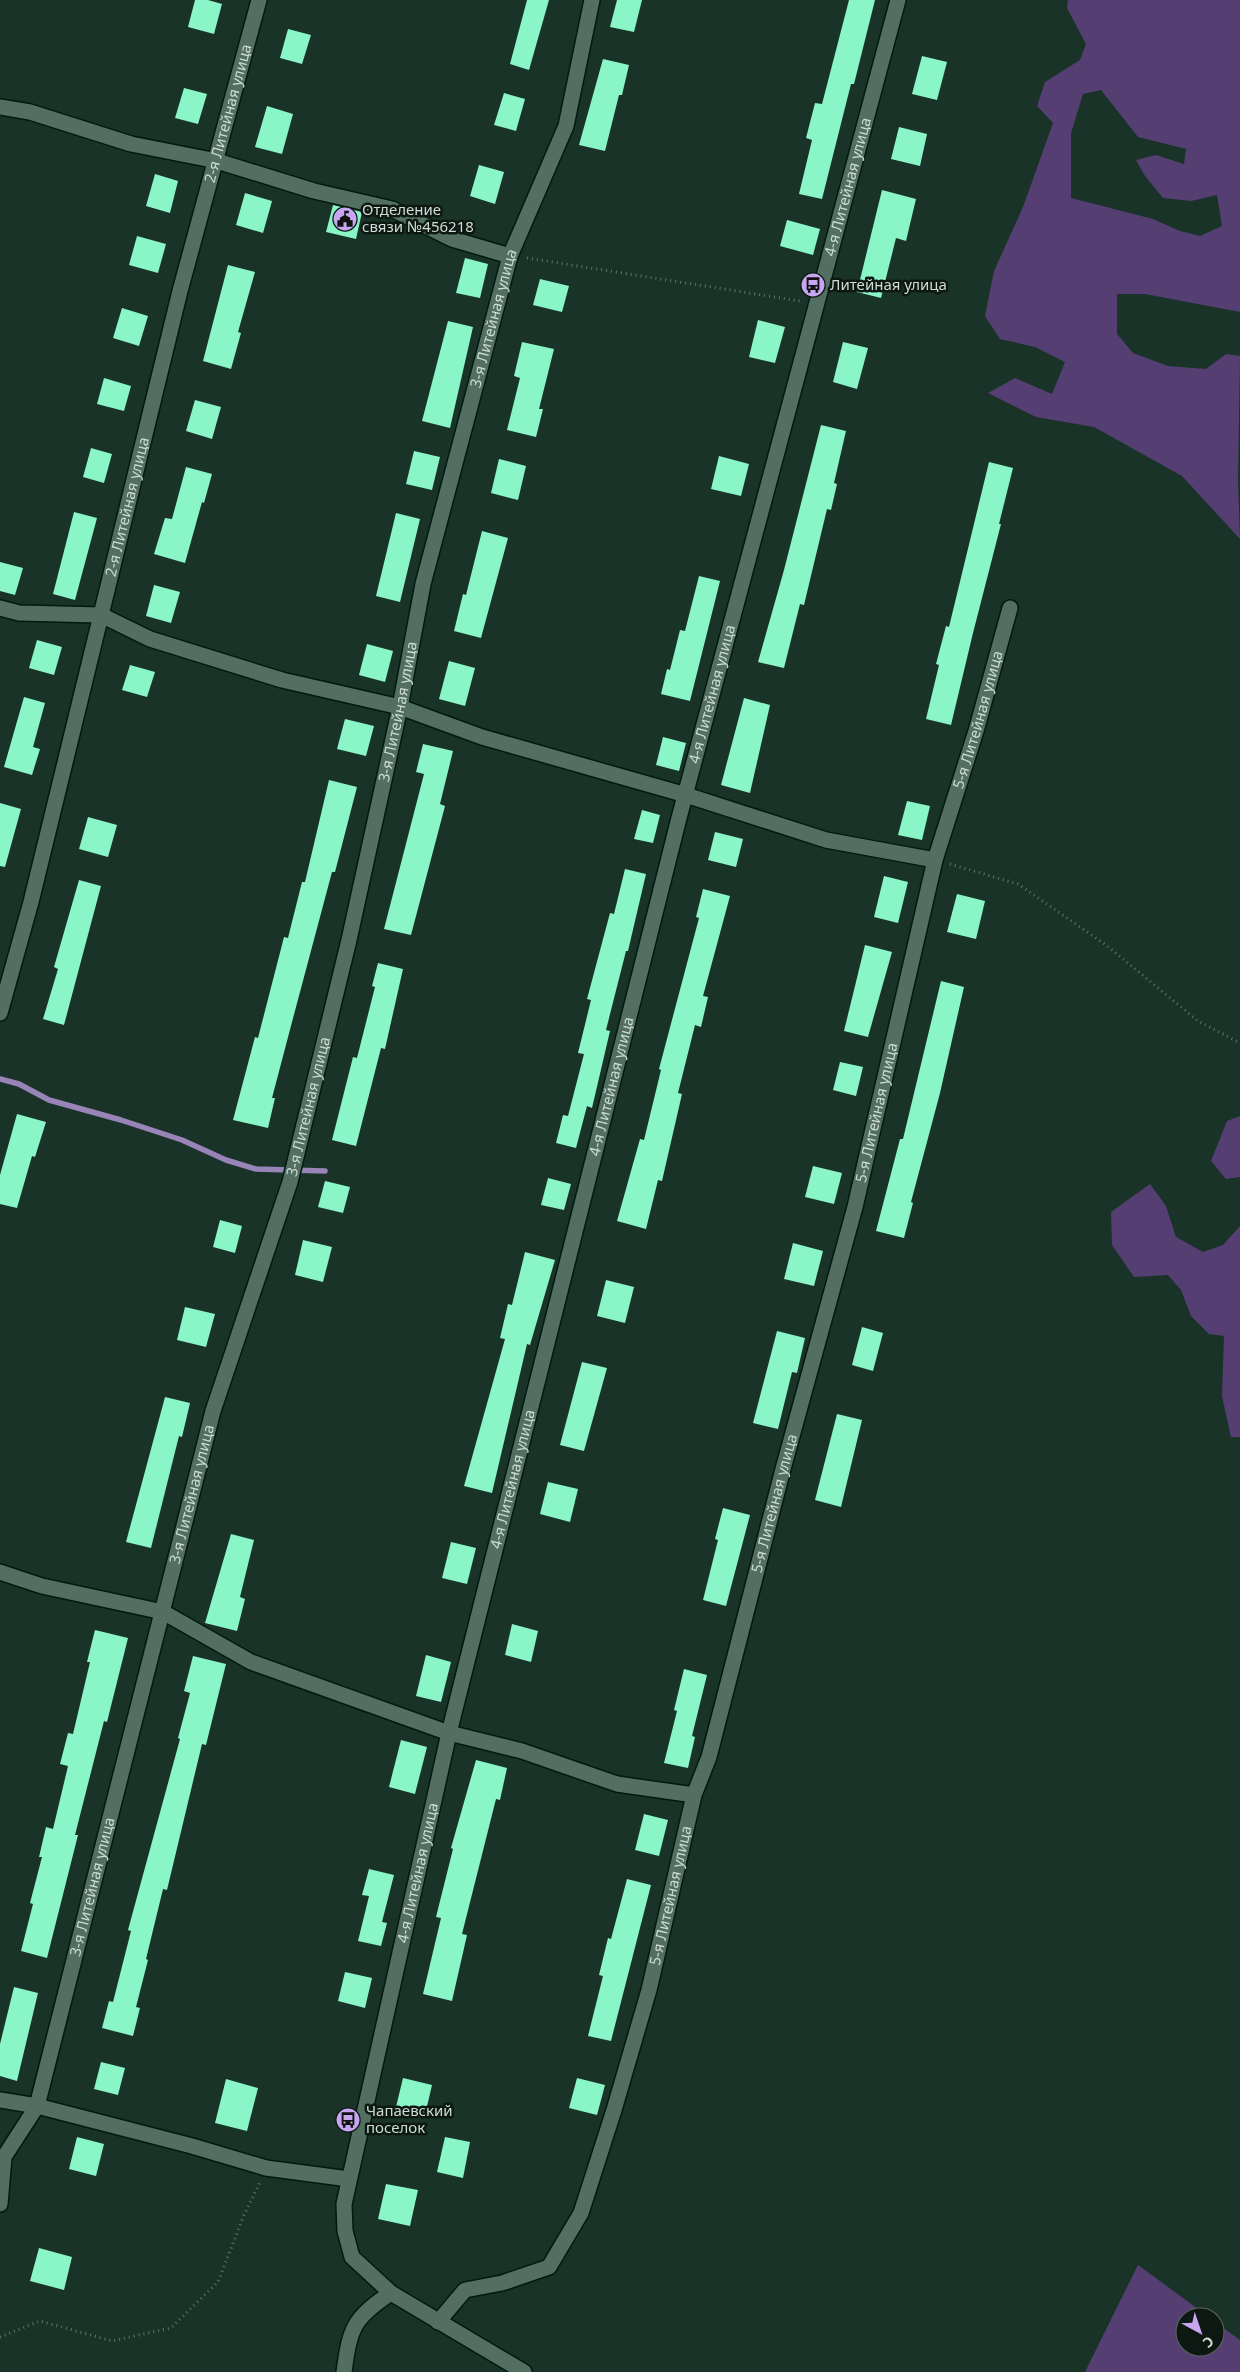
<svg xmlns="http://www.w3.org/2000/svg" width="1240" height="2372" font-family="'Noto Sans',sans-serif">
<style>
.green{fill:#553f72;fill-rule:evenodd}
.lines{fill:none;stroke-linecap:round;stroke-linejoin:round}
.stream{stroke:#9884b7;stroke-width:5.5}
.building{fill:#8af6c8}
.minor-casing{stroke:#021a10;stroke-width:18}
.path{stroke:#5f756b;stroke-width:3;stroke-dasharray:1 4;stroke-linecap:butt}
.minor{stroke:#536f62;stroke-width:15}
.labels{text-anchor:middle;stroke-width:5;stroke-linejoin:round;paint-order:stroke}
.street-label{font-size:15px;fill:#cddcd4;stroke:#0d1813}
.poi-label{font-size:15px;fill:#cddcd4;stroke:#0d1813;text-anchor:start}
</style>
<rect width="100%" height="100%" fill="#193328"/>
<g class="green">
<path d="M1068,0H1240V312L1145,294H1117V334L1133,353L1168,366L1206,369L1226,354L1240,356L1238,481L1240,539L1182,476L1094,427L1036,417L988,393L1015,378L1052,394L1065,362L1035,347L1000,339L985,316L994,271L1023,207L1053,123L1037,106L1045,82L1080,60L1086,44L1067,8ZM1101,90L1138,137L1186,149L1184,164L1156,155L1136,160L1145,176L1163,198L1191,201L1217,195L1222,226L1200,236L1180,231L1153,219L1071,198V133L1083,94Z"/>
<path d="M1240,1116V1177L1226,1179L1211,1161L1227,1121Z"/>
<path d="M1150,1184L1166,1206L1176,1237L1203,1252L1223,1245L1240,1226V1437H1231L1222,1396L1224,1336L1209,1334L1191,1316L1181,1290L1168,1275L1134,1277L1112,1245L1111,1212Z"/>
<path d="M1138,2265L1209,2317H1185V2347H1215V2322L1240,2340V2372H1085Z"/>
</g>
<g class="lines">
<path class="stream" d="M0,1079L19,1084L49,1100L121,1120L182,1140L226,1160L256,1169L325,1171"/>
</g>
<g class="building">
<path d="M195,0H208L222,4L214,34L188,27Z"/>
<path d="M527,0H549L529,70L510,64Z"/>
<path d="M617,0H642L634,32L610,27Z"/>
<path d="M849,0H875L854,84H851L822,199L799,194L812,140L806,138L815,103L822,104Z"/>
<path d="M288,29L311,35L302,64L280,58Z"/>
<path d="M922,56L947,62L937,100L912,94Z"/>
<path d="M603,59L629,65L622,95H619L605,151L579,145Z"/>
<path d="M184,88L207,94L198,124L175,118Z"/>
<path d="M504,93L525,99L516,131L494,125Z"/>
<path d="M267,106L293,114L282,154L255,147Z"/>
<path d="M899,127L927,134L920,166L891,159Z"/>
<path d="M479,165L504,172L495,204L470,196Z"/>
<path d="M155,174L178,181L170,213L146,206Z"/>
<path d="M882,190L916,199L906,241L896,238L881,298L857,292Z"/>
<path d="M245,193L272,201L263,233L236,225Z"/>
<path d="M333,205L362,212L356,239L326,232Z"/>
<path d="M787,220L820,229L813,255L780,246Z"/>
<path d="M137,236L166,244L158,273L129,265Z"/>
<path d="M465,258L488,264L480,298L456,293Z"/>
<path d="M228,265L255,272L238,332L241,333L231,369L203,361Z"/>
<path d="M540,279L569,286L562,312L533,305Z"/>
<path d="M122,308L148,316L139,346L113,338Z"/>
<path d="M758,320L785,327L775,363L749,357Z"/>
<path d="M448,321L473,327L450,428L422,421Z"/>
<path d="M522,342L554,349L539,409H543L536,437L507,430L520,378L514,376Z"/>
<path d="M843,342L868,348L857,389L833,382Z"/>
<path d="M104,378L131,386L124,411L97,404Z"/>
<path d="M195,400L221,407L212,439L186,431Z"/>
<path d="M821,425L846,431L834,483L837,484L831,510L827,509L804,605L800,604L784,668L758,662L784,570Z"/>
<path d="M91,448L112,454L104,483L83,477Z"/>
<path d="M414,451L440,457L432,490L406,484Z"/>
<path d="M719,456L749,464L741,496L711,489Z"/>
<path d="M499,459L526,466L518,500L491,493Z"/>
<path d="M989,462L1013,468L999,524H1001L973,633L951,725L926,719L939,665L936,664L946,626L949,627Z"/>
<path d="M186,467L212,474L204,503L202,502L185,563L154,554L165,518L172,519Z"/>
<path d="M74,512L97,518L75,600L53,594Z"/>
<path d="M396,513L420,519L400,602L376,596Z"/>
<path d="M482,531L508,538L481,638L454,631L463,594L466,595Z"/>
<path d="M0,562L23,568L15,595L0,591Z"/>
<path d="M699,576L720,581L690,701L661,694L667,669L670,670L680,630L685,631Z"/>
<path d="M154,585L180,592L171,623L146,616Z"/>
<path d="M37,640L62,647L54,675L29,668Z"/>
<path d="M367,644L393,651L385,682L359,675Z"/>
<path d="M449,661L475,668L465,706L439,699Z"/>
<path d="M130,665L155,672L147,697L122,690Z"/>
<path d="M24,697L45,703L33,747L40,749L32,775L4,767Z"/>
<path d="M744,698L770,705L750,793L721,785Z"/>
<path d="M345,719L374,726L366,756L337,749Z"/>
<path d="M663,737L686,743L679,771L656,765Z"/>
<path d="M423,744L453,751L440,804L445,806L411,935L384,929L424,774L416,772Z"/>
<path d="M329,780L357,787L335,872H332L292,1022L272,1098H275L268,1128L233,1120L255,1037L258,1038L284,937L288,938L302,882H305Z"/>
<path d="M907,801L930,806L922,840L898,835Z"/>
<path d="M0,803L21,809L5,867L0,866Z"/>
<path d="M642,810L660,815L653,843L634,839Z"/>
<path d="M88,817L117,825L108,857L79,849Z"/>
<path d="M715,832L743,839L736,867L708,860Z"/>
<path d="M625,869L646,874L628,951H626L606,1030L610,1031L592,1108L587,1106L576,1148L556,1143L563,1115L568,1116L584,1054L578,1053L591,1000L587,999L610,913L614,914Z"/>
<path d="M884,876L908,882L898,923L874,917Z"/>
<path d="M79,880L101,886L64,1025L43,1019L58,969L54,967Z"/>
<path d="M703,889L730,896L703,996L708,997L701,1027L695,1025L678,1093L682,1094L662,1181L658,1180L646,1229L617,1221L640,1139L644,1140L661,1070L659,1069L699,918L696,917Z"/>
<path d="M957,894L985,901L976,939L947,932Z"/>
<path d="M865,945L892,952L868,1037L844,1031Z"/>
<path d="M378,963L403,969L385,1049L381,1048L356,1146L332,1140L353,1057L357,1058L375,987L372,986Z"/>
<path d="M941,981L964,987L940,1093L911,1202L913,1203L904,1238L876,1231L900,1139H903Z"/>
<path d="M840,1062L863,1067L856,1096L833,1090Z"/>
<path d="M17,1114L46,1122L35,1157L32,1156L17,1208L0,1204V1175Z"/>
<path d="M813,1166L842,1173L834,1204L805,1197Z"/>
<path d="M548,1178L571,1184L564,1210L541,1205Z"/>
<path d="M325,1181L350,1187L343,1213L318,1207Z"/>
<path d="M220,1220L242,1226L235,1253L213,1247Z"/>
<path d="M303,1240L332,1247L323,1282L295,1275Z"/>
<path d="M793,1243L823,1251L814,1286L784,1279Z"/>
<path d="M525,1252L555,1260L530,1345L527,1344L492,1493L464,1486L505,1339L500,1338L508,1304L512,1305Z"/>
<path d="M606,1280L634,1287L625,1323L597,1316Z"/>
<path d="M185,1307L215,1314L206,1347L177,1340Z"/>
<path d="M862,1327L883,1333L873,1371L852,1365Z"/>
<path d="M777,1331L805,1338L797,1373L792,1372L778,1429L753,1423Z"/>
<path d="M582,1362L607,1368L584,1451L560,1445Z"/>
<path d="M165,1397L190,1403L182,1437L179,1436L151,1548L126,1542Z"/>
<path d="M837,1414L862,1420L841,1507L815,1500Z"/>
<path d="M548,1482L578,1489L570,1522L540,1514Z"/>
<path d="M723,1508L750,1515L726,1606L703,1600L718,1540L715,1539Z"/>
<path d="M231,1534L254,1540L240,1597L245,1599L237,1631L205,1623Z"/>
<path d="M451,1542L476,1548L467,1584L442,1578Z"/>
<path d="M512,1624L538,1631L531,1662L505,1655Z"/>
<path d="M95,1630L128,1638L107,1722L104,1721L75,1835H78L47,1958L21,1951L33,1904L30,1903L42,1857H39L46,1827L53,1829L68,1766L60,1764L68,1733L73,1734L90,1662H87Z"/>
<path d="M426,1655L451,1662L441,1702L416,1696Z"/>
<path d="M193,1656L226,1664L206,1745L202,1744L167,1890L163,1889L146,1959L148,1960L136,2007L140,2008L133,2036L102,2028L109,2001L113,2002L131,1931L128,1930L180,1739L178,1738L190,1693L184,1691Z"/>
<path d="M684,1669L707,1675L692,1736L695,1737L688,1768L664,1763L677,1711L674,1710Z"/>
<path d="M401,1740L427,1747L415,1794L389,1787Z"/>
<path d="M476,1760L507,1768L500,1800L496,1799L462,1934L467,1935L452,2001L423,1994L441,1918L436,1917L453,1849L451,1848Z"/>
<path d="M644,1814L668,1820L659,1856L635,1850Z"/>
<path d="M369,1869L394,1875L382,1922L387,1923L381,1946L358,1941L369,1896L362,1895Z"/>
<path d="M627,1879L651,1885L611,2041L588,2036L603,1976L599,1975L608,1938L611,1939Z"/>
<path d="M345,1972L372,1978L365,2008L338,2001Z"/>
<path d="M14,1987L38,1993L17,2081L0,2076V2044Z"/>
<path d="M101,2062L125,2068L118,2095L94,2089Z"/>
<path d="M403,2078L432,2085L425,2115L396,2107Z"/>
<path d="M577,2078L605,2085L597,2115L569,2108Z"/>
<path d="M226,2079L258,2088L247,2131L215,2123Z"/>
<path d="M77,2137L104,2144L96,2176L69,2169Z"/>
<path d="M445,2137L470,2142L463,2178L437,2172Z"/>
<path d="M386,2184L418,2190L410,2226L378,2219Z"/>
<path d="M39,2248L72,2257L64,2290L30,2281Z"/>
</g>
<g class="lines">
<defs>
<g id="minor">
<path d="M0,107L30,112L131,144L217,161L314,191L392,209L452,239L510,256"/>
<path d="M0,608L19,613L101,615L150,639L282,680L400,707L482,737L686,795L826,840L935,860"/>
<path id="s1" d="M0,1013L31,902L180,291L259,0"/>
<path d="M0,1572L42,1586L163,1612L251,1662L449,1733L522,1751L617,1784L694,1795"/>
<path d="M0,2100L37,2106L192,2146L266,2168L349,2179"/>
<path id="s2" d="M0,2204L4,2157L37,2106L213,1411L290,1182L349,940L400,707L423,584L510,256L566,126L592,0"/>
<path id="s3" d="M438,2322L465,2290L502,2283L549,2267L581,2213L614,2110L649,1990L694,1795L709,1757L783,1469L855,1207L935,860L976,731L1010,608"/>
<path d="M344,2372C350,2328 353,2318 391,2293"/>
<path id="s4" d="M524,2372L391,2293L352,2257L345,2231L344,2204L449,1733L679,818L898,0"/>
</g>
</defs>
<use href="#minor" class="minor-casing"/>
<g class="path">
<path d="M527,258L800,301"/>
<path d="M950,864L1018,884L1106,945L1198,1021L1240,1043"/>
<path d="M0,2337L40,2321L112,2341L171,2328L218,2282L244,2215L260,2182"/>
</g>
<use href="#minor" class="minor"/>
</g>
<defs>
<symbol id="civic-disc" viewBox="-11 -11 22 22"><circle r="9.5" fill="#c6a6f0" stroke="#0d1813"/><path d="M-.6-6.5H3V-4.5H.6V-3L4-1V1h2V6H-6V1h2V-1L-.6-3ZM-1.2 2.5V6h2.4V2.5Z" fill="#111"/></symbol>
<symbol id="bus-disc" viewBox="-11 -11 22 22"><circle r="9.5" fill="#c6a6f0" stroke="#0d1813"/><path d="M-5-6H5V4H4V6H2V4H-2V6H-4V4H-5ZM-3.5-4V0h7V-4ZM-3.5 1.2v1.5H-2V1.2ZM2 1.2v1.5H3.5V1.2Z" fill="#111"/></symbol>
</defs>
<g fill-rule="evenodd">
<use href="#civic-disc" x="331" y="205" width="28" height="28"/>
<use href="#bus-disc" x="799" y="271" width="28" height="28"/>
<use href="#bus-disc" x="334" y="2106" width="28" height="28"/>
</g>
<g class="labels">
<g class="street-label">
<text dy="5" stroke="none"><textPath href="#s1" startOffset="928">2-я Литейная улица</textPath></text>
<text dy="5" stroke="none"><textPath href="#s4" startOffset="2341">4-я Литейная улица</textPath></text>
<text dy="5" stroke="none"><textPath href="#s2" startOffset="1954">3-я Литейная улица</textPath></text>
<text dy="5" stroke="none"><textPath href="#s1" startOffset="522">2-я Литейная улица</textPath></text>
<text dy="5" stroke="none"><textPath href="#s4" startOffset="1816">4-я Литейная улица</textPath></text>
<text dy="5" stroke="none"><textPath href="#s2" startOffset="1549">3-я Литейная улица</textPath></text>
<text dy="5" stroke="none"><textPath href="#s3" startOffset="1738">5-я Литейная улица</textPath></text>
<text dy="5" stroke="none"><textPath href="#s4" startOffset="1411">4-я Литейная улица</textPath></text>
<text dy="5" stroke="none"><textPath href="#s2" startOffset="1144">3-я Литейная улица</textPath></text>
<text dy="5" stroke="none"><textPath href="#s3" startOffset="1332">5-я Литейная улица</textPath></text>
<text dy="5" stroke="none"><textPath href="#s4" startOffset="1006">4-я Литейная улица</textPath></text>
<text dy="5" stroke="none"><textPath href="#s2" startOffset="739">3-я Литейная улица</textPath></text>
<text dy="5" stroke="none"><textPath href="#s3" startOffset="928">5-я Литейная улица</textPath></text>
<text dy="5" stroke="none"><textPath href="#s4" startOffset="601">4-я Литейная улица</textPath></text>
<text dy="5" stroke="none"><textPath href="#s2" startOffset="334">3-я Литейная улица</textPath></text>
<text dy="5" stroke="none"><textPath href="#s3" startOffset="522">5-я Литейная улица</textPath></text>
</g>
<g class="poi-label">
<text x="362" y="215">Отделение<tspan x="362" dy="17">связи №456218</tspan></text>
<text x="830" y="290">Литейная улица</text>
<text x="366" y="2116">Чапаевский<tspan x="366" dy="17">поселок</tspan></text>
</g>
</g>
<g transform="translate(1200 2332) rotate(140)"><circle r="24" fill="#0d1813" stroke="#5a6660"/>
<path d="M0-4L9 19L0 12L-9 19Z" fill="#c6a6f0"/>
<text y="-8" font-size="14" font-weight="bold" text-anchor="middle" fill="#cddcd4">С</text>
</g>
</svg>
